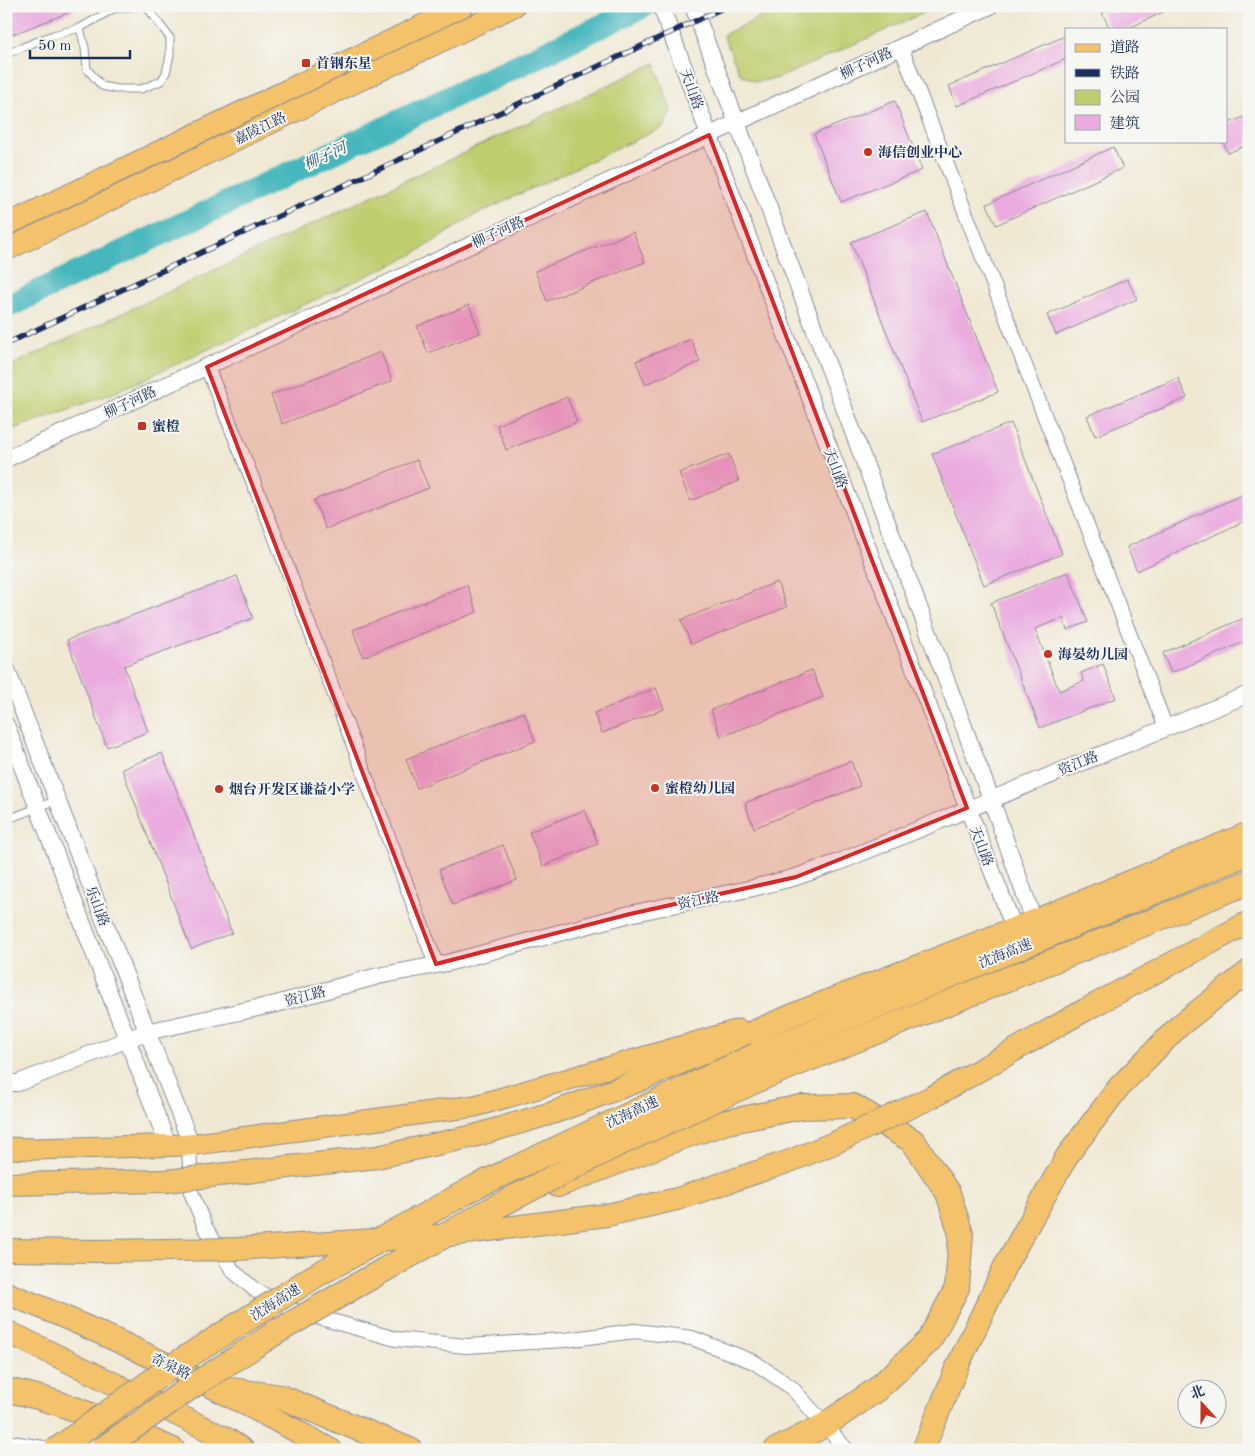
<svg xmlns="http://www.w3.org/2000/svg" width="1255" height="1456" font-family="'Old Standard TT','Noto Serif SC',serif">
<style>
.green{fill:#c0cd6e;stroke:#6e7e66}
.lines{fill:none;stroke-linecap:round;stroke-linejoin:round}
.river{stroke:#47b7be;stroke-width:24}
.building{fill:#eaabdf}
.service-casing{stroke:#868c98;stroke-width:9}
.minor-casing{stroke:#868c98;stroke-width:16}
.tertiary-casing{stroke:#868c98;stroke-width:18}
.primary-casing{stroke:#868c98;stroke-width:23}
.trunk-casing{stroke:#868c98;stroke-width:24}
.motorway-casing{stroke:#868c98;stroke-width:26}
.service{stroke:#fff;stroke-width:7}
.minor{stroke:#fff;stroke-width:14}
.tertiary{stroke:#fff;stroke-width:16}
.primary{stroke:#f3c26a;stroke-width:21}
.trunk{stroke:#f3c26a;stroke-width:22}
.motorway{stroke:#f3c26a;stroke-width:24}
.rail-casing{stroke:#1b2f5e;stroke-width:5.5}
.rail{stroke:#f6f6f2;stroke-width:4;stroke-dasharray:11;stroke-linecap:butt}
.trunk-bridge-casing{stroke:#868c98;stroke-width:24;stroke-linecap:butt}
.motorway-bridge-casing{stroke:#868c98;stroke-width:26;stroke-linecap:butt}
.trunk-bridge{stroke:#f3c26a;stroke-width:22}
.motorway-bridge{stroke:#f3c26a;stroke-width:24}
.marked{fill:#d62828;fill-opacity:0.2;stroke:#d62828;stroke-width:4;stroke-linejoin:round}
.poi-dot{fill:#c8321e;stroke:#f6f6f2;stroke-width:2}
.labels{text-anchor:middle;stroke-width:4;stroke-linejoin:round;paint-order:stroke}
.poi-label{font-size:14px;font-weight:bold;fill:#1b2f5e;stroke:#f6f6f2;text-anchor:start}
.street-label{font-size:14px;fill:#1b2f5e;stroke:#f6f6f2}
.water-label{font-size:15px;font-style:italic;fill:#28587b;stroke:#f6f6f2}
</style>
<rect width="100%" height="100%" fill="#f6f6f2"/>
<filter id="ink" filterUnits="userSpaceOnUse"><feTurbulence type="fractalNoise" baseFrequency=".02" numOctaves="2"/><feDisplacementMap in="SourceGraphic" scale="10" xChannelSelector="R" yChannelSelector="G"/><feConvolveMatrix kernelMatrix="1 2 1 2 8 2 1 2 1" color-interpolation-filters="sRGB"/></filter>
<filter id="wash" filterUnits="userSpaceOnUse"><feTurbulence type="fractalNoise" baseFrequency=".0096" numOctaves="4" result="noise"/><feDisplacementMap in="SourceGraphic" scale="20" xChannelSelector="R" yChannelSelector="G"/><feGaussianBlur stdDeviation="1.12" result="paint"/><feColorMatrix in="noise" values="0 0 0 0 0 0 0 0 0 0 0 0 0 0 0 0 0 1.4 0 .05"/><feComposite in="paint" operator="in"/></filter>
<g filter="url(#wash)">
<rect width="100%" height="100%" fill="#f0e8d3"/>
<g class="green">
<path d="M784,6H939L779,78L756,82L740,74L723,35Z"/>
<path d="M655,63L671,112L663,127L473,216L412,255L116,392L6,432V368Z"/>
</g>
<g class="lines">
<path class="river" d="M6,307L644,6"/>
</g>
<g id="blocks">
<g class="building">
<path d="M6,6H73L75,10L6,37Z"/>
<path d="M1117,6H1176L1127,29H1110L1102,13Z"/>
<path d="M1065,36L1066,40V59L957,106L949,86Z"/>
<path d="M895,101L922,170L841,202L814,134Z"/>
<path d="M1249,115V144L1228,153L1223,141H1226V124Z"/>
<path d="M1113,147L1123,168L996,225L987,204Z"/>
<path d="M927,212L998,392L922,422L851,242Z"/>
<path d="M633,232L645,262L547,301L535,271Z"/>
<path d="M1127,279L1137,299L1056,335L1047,315Z"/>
<path d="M469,305L480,333L428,353L417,326Z"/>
<path d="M691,339L700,362L645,384L636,361Z"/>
<path d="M381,352L392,381L282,424L271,395Z"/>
<path d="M1178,378L1187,398L1095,436L1087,416Z"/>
<path d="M567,397L577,422L506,450L497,425Z"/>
<path d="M1011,423L1062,554L984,585L932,454Z"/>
<path d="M729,454L739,481L690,501L679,473Z"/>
<path d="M417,460L429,488L326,529L314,500Z"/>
<path d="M1244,494L1249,504V519L1137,571L1127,547Z"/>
<path d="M1068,572L1088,622L1067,630L1063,618L1035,629L1059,691L1084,681L1081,673L1103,664L1116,698L1040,728L991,603Z"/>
<path d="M237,576L253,618L124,666L148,732L107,747L67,640Z"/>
<path d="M777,582L787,607L691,644L681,620Z"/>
<path d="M467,585L477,612L363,657L353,630Z"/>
<path d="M1249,616V640L1171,673L1163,653Z"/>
<path d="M812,670L823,697L721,737L711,710Z"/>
<path d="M656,688L664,709L602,733L594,713Z"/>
<path d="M524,712L535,741L417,788L406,759Z"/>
<path d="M162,753L232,933L191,949L122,769Z"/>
<path d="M851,761L860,786L754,828L745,803Z"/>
<path d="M585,810L598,844L543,866L529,832Z"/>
<path d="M503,845L517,880L453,905L439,870Z"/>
</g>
</g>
</g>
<g filter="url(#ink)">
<use href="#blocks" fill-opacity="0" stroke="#868c98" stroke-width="1"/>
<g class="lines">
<defs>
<g id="service">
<path d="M80,28L85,48L87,69L102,86L116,89H141L161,81L166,73L170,55V38L146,6"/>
<path d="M6,54L53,35L80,28L113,9L136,6"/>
<path d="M6,820L57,800"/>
</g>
<g id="minor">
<path d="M901,47L1166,728"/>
<path d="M207,367L274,533L436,964"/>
<path d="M189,1145L191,1192L205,1227L233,1271L255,1290L292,1310L396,1339L466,1346L565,1340L635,1331L692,1338L754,1362L792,1388L847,1450"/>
<path d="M6,1442L56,1450"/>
</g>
<g id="tertiary">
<path d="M661,6L709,135L1014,928"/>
<path d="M693,6L991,799L1034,921"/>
<path d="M6,459L990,6"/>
<path d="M6,668L191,1144"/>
<path d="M6,725L168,1145"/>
<path d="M6,1083H18L146,1032L276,1004L378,976L447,963L630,914L753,888L796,877L839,862L1249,694"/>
</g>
<g id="primary">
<path d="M6,225L463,6"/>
<path d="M6,250L514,6"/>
<path d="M6,1148L35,1149L189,1145L475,1106L739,1030"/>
</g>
<g id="trunk">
<path d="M1085,1010L1249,922"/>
<path d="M210,1176L377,1157L474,1136L555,1112L638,1081L802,1011L1034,921L1249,833"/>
<path d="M6,1184L166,1181"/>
<path d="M6,1293C118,1337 226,1392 331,1450"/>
<path d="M6,1331L227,1439L243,1450"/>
<path d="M923,1450L957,1367L1005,1266L1067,1156L1119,1087L1179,1026L1249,971"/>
</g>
<g id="motorway">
<path d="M756,1055L1249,853"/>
<path d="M764,1077L1249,882"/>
<path d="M558,1185L682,1137L727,1122L801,1107L853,1106L913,1141L948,1193L961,1234L957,1288L929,1341L876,1390L825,1425L776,1450"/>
<path d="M218,1388L281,1397L410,1450"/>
<path d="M6,1390C64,1400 119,1427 173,1450"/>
</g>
</defs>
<use href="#service" class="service-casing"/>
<use href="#minor" class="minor-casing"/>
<use href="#tertiary" class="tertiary-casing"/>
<use href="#primary" class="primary-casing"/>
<use href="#trunk" class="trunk-casing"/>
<use href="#motorway" class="motorway-casing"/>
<use href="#service" class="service"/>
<use href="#minor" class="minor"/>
<use href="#tertiary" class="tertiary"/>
<use href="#primary" class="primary"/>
<use href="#trunk" class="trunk"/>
<use href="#motorway" class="motorway"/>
<defs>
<path id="rail" d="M6,344L727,6"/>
</defs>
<use href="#rail" class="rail-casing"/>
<use href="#rail" class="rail"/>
<defs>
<g id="trunk-bridge">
<path d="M166,1181L210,1176"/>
<path d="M6,1250L97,1251L237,1249L450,1235L607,1215L677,1199L790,1161L834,1143L934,1096L1085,1010"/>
</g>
<g id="motorway-bridge">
<path d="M56,1450L171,1367L315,1276L477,1186L756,1055"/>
<path d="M101,1450L188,1389L275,1333L354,1287L488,1211L614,1146L764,1077"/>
</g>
</defs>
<use href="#trunk-bridge" class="trunk-bridge-casing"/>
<use href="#motorway-bridge" class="motorway-bridge-casing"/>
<use href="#trunk-bridge" class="trunk-bridge"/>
<use href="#motorway-bridge" class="motorway-bridge"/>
</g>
</g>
<path class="marked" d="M709,135L967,808L796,877L630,914L436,964L207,367Z"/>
<g class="poi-dot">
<rect x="301" y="58" width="10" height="10" rx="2.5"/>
<circle cx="868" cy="152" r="5"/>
<rect x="137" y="421" width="10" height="10" rx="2.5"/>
<circle cx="1048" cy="654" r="5"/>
<circle cx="655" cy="788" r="5"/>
<circle cx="219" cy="789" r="5"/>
</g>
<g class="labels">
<g class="poi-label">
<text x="316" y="68">首钢东星</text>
<text x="878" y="157">海信创业中心</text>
<text x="152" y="431">蜜橙</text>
<text x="1058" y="659">海晏幼儿园</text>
<text x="665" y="793">蜜橙幼儿园</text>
<text x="229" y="794">烟台开发区谦益小学</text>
</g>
<g class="street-label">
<text transform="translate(866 63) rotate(-25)" y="5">柳子河路</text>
<text transform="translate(692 89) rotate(70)" y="5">天山路</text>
<text transform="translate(260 128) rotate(-26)" y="5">嘉陵江路</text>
<text transform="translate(498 232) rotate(-25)" y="5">柳子河路</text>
<text transform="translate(130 402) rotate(-25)" y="5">柳子河路</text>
<text transform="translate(836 468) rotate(69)" y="5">天山路</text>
<text transform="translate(1078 763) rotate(-22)" y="5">资江路</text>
<text transform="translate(982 846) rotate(69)" y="5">天山路</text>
<text transform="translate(698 900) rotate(-12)" y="5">资江路</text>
<text transform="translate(98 906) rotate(69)" y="5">乐山路</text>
<text transform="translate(1005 953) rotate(-22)" y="5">沈海高速</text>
<text transform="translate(305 996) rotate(-15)" y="5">资江路</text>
<text transform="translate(632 1112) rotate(-25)" y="5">沈海高速</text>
<text transform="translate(275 1302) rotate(-32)" y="5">沈海高速</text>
<text transform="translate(171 1366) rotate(25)" y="5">奇泉路</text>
</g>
<g class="water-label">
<text transform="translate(325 156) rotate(-25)" y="5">柳子河</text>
</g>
</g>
<rect width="1255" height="1456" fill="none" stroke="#f6f6f2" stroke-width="25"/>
<rect x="1065" y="28" width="162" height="115" fill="#f6f6f2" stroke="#9ea6b7"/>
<rect x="1075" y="44" width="25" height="8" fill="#f3c26a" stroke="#9ea6b7"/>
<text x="1110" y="52" font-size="15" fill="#1b2f5e">道路</text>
<rect x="1075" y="69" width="25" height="8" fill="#1b2f5e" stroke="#9ea6b7"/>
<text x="1110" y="78" font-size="15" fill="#1b2f5e">铁路</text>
<rect x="1075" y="90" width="25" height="15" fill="#c0cd6e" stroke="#9ea6b7"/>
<text x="1110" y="102" font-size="15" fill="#1b2f5e">公园</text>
<rect x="1075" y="115" width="25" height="15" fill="#eaabdf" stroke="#9ea6b7"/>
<text x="1110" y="128" font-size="15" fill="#1b2f5e">建筑</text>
<g transform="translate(1202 1404) rotate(339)"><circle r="24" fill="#f6f6f2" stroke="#9ea6b7"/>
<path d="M0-4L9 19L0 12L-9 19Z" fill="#c8321e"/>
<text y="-8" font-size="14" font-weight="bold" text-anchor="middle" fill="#1b2f5e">北</text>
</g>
<path d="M30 50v8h100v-8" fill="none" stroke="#1b2f5e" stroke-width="2.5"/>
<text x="38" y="50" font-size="15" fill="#1b2f5e" stroke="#f6f6f2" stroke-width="4" paint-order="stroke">50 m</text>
</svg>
